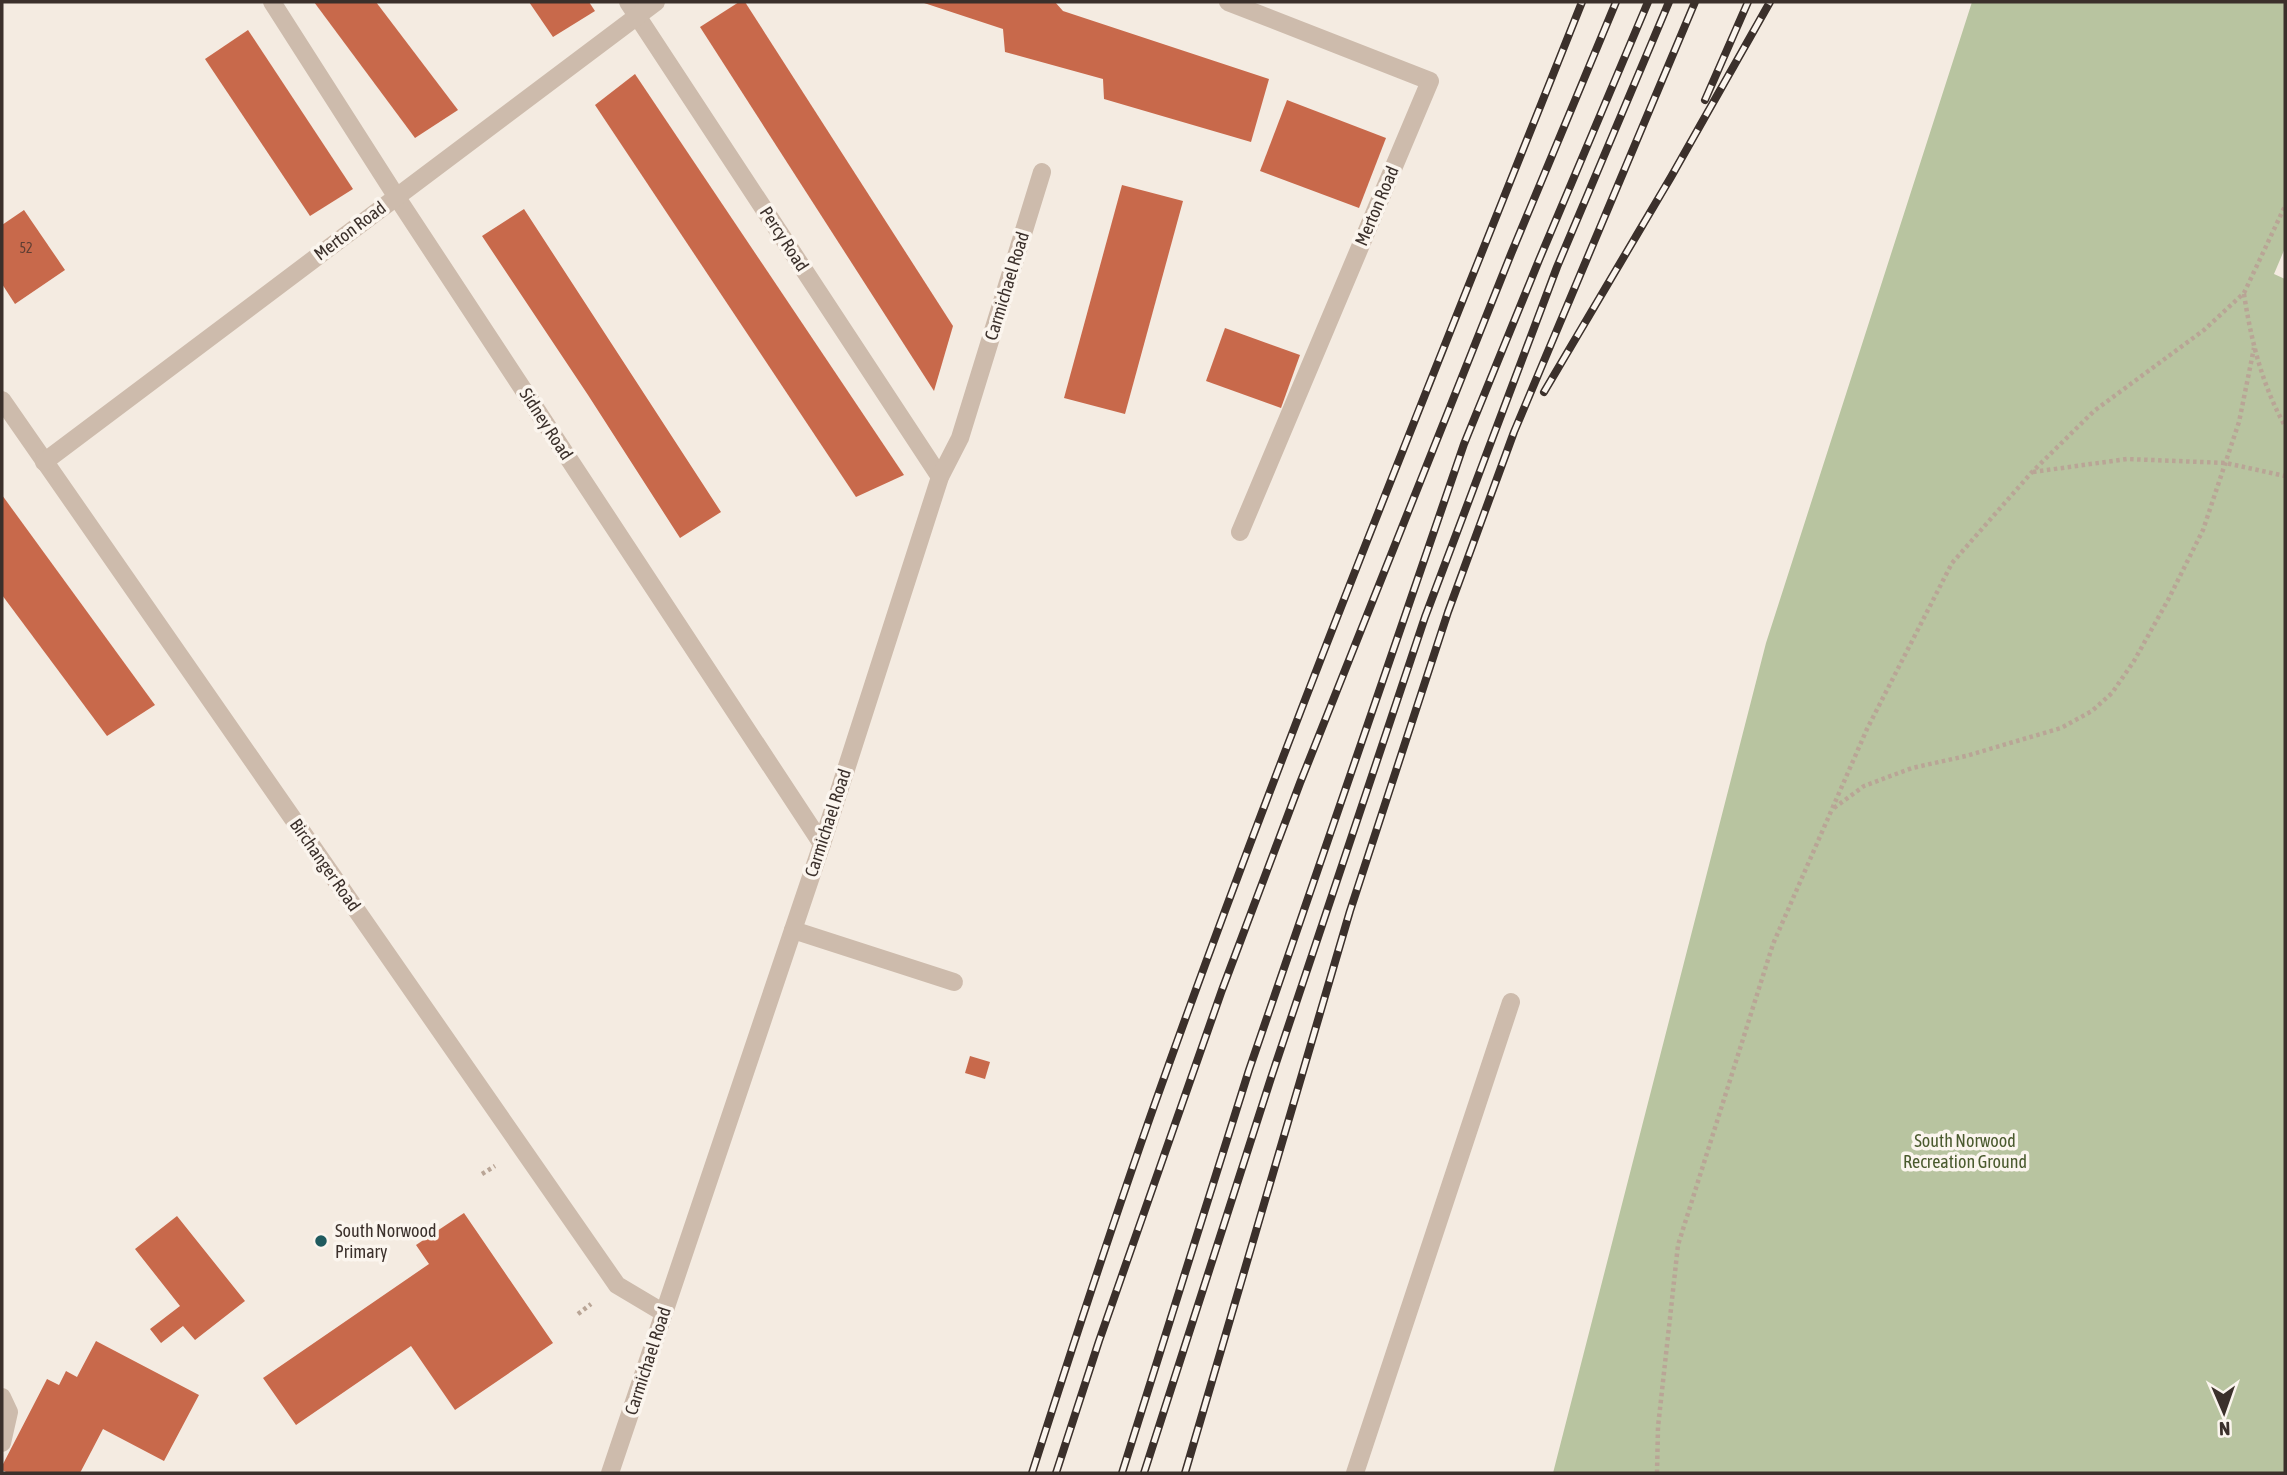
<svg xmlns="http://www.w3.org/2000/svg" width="2287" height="1475" font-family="'Asap Condensed',sans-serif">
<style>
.green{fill:#b8c4a0}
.building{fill:#c8694b}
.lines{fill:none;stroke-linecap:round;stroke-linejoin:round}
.path{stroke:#b9a596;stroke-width:4.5;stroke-dasharray:3.5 3.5;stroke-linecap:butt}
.minor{stroke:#cdbbac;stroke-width:18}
.rail-casing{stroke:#3b302b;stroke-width:8}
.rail{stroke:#fbf5ee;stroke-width:5;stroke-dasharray:16;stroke-linecap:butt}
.poi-dot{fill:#1f5a5e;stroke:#fbf5ee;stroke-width:2.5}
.labels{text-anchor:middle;stroke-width:7;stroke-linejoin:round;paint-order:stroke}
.number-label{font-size:14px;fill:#5e3e33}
.street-label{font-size:18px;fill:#3b302b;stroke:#fbf5ee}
.park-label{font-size:18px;fill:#4a5a2e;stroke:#fbf5ee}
.poi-label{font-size:18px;fill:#3b302b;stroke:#fbf5ee;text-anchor:start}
</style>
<rect width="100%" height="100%" fill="#f4ebe1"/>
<path class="green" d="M1972,2H2285V248L2274,274L2285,279V1473H1553L1766,643Z"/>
<g class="building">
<path d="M314,2H376L458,110L415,138Z"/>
<path d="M529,2H589L595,11L553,37Z"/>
<path d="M739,2H745L953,326L934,391L700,27Z"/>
<path d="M921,2H1055L1063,11L1269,79L1251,142L1104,99L1103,79L1005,52L1003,29Z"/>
<path d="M248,30L353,189L310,216L205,59Z"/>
<path d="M635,74L904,475L856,497L595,105Z"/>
<path d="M1287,100L1386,138L1359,208L1260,171Z"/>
<path d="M1122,185L1183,201L1125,414L1064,398Z"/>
<path d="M524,209L721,512L680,538L588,395L482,236Z"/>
<path d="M24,210L65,270L15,304L2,284V225Z"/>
<path d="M1225,328L1300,355L1281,408L1206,381Z"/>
<path d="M2,495L155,705L107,736L2,595Z"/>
<path d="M970,1056L990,1062L985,1079L965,1073Z"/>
<path d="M464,1213L553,1343L455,1410L411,1346L296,1425L263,1378L429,1264L416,1245Z"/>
<path d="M177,1216L245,1301L195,1340L183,1326L161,1343L150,1329L180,1306L135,1249Z"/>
<path d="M96,1341L199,1395L164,1461L103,1429L80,1473H8L2,1470V1466L47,1379L59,1385L66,1371L77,1377Z"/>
</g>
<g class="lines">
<g class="path">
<path d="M2244,294C2251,340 2262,385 2285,426"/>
<path d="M2033,472L2127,459L2226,463L2285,476"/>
<path d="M1834,808L1864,786L1912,768L1966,756L2061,728L2092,711L2112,693L2134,661L2168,600L2203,530L2239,422L2254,348"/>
<path d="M482,1174L495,1166"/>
<path d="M578,1314L591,1304"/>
<path d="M1657,1473L1658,1427L1678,1245L1773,944L1867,729L1952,563L2032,472L2094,411L2204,330L2244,293L2285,206"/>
</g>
<g class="minor">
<path d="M272,2L396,196L822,844"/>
<path d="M628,2L940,477"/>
<path d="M1228,2L1430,81L1240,532"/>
<path d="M2,400L617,1285L664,1313"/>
<path d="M44,462L656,2"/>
<path d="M793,930L954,982"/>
<path d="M2,1397L9,1412L2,1443"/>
<path d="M610,1473L822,844L940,477L960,438L1042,172"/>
<path d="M1355,1473L1511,1002"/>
</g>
<defs>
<g id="rail">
<path d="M1705,100L1748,2"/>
<path d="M1544,392L1671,177L1770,2"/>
<path d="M1032,1473C1071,1351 1111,1228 1154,1106C1286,734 1436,368 1582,2"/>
<path d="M1056,1473L1099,1341L1222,990L1300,783L1511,254L1616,2"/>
<path d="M1122,1473L1249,1070L1464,444L1539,260L1648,2"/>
<path d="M1144,1473L1271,1078L1425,617L1557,267L1669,2"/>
<path d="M1185,1473L1350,911L1448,612L1514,432L1695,2"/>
</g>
</defs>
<use href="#rail" class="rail-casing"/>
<use href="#rail" class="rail"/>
</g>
<circle class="poi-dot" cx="321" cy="1241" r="7"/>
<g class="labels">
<g class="number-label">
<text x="26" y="253">52</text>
</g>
<g class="street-label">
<text transform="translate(1377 206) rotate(-67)" y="6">Merton Road</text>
<text transform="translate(350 231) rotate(-37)" y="6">Merton Road</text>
<text transform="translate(784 239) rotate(57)" y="6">Percy Road</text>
<text transform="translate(1007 286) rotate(-73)" y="6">Carmichael Road</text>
<text transform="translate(546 424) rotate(57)" y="6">Sidney Road</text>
<text transform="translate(828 823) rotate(-72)" y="6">Carmichael Road</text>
<text transform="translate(325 865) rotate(55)" y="6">Birchanger Road</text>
<text transform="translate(648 1361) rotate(-72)" y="6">Carmichael Road</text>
</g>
<g class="park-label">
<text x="1965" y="1147">South Norwood<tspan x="1965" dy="21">Recreation Ground</tspan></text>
</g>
<g class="poi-label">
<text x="335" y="1237">South Norwood<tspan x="335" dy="21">Primary</tspan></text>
</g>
</g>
<rect width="2287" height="1475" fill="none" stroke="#3b302b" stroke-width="7"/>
<g transform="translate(2224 1412) rotate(178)" stroke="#fbf5ee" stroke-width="5" paint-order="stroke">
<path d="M0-5L12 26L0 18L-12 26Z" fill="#3b302b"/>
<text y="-10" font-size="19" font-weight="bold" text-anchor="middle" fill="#3b302b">N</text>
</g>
</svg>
